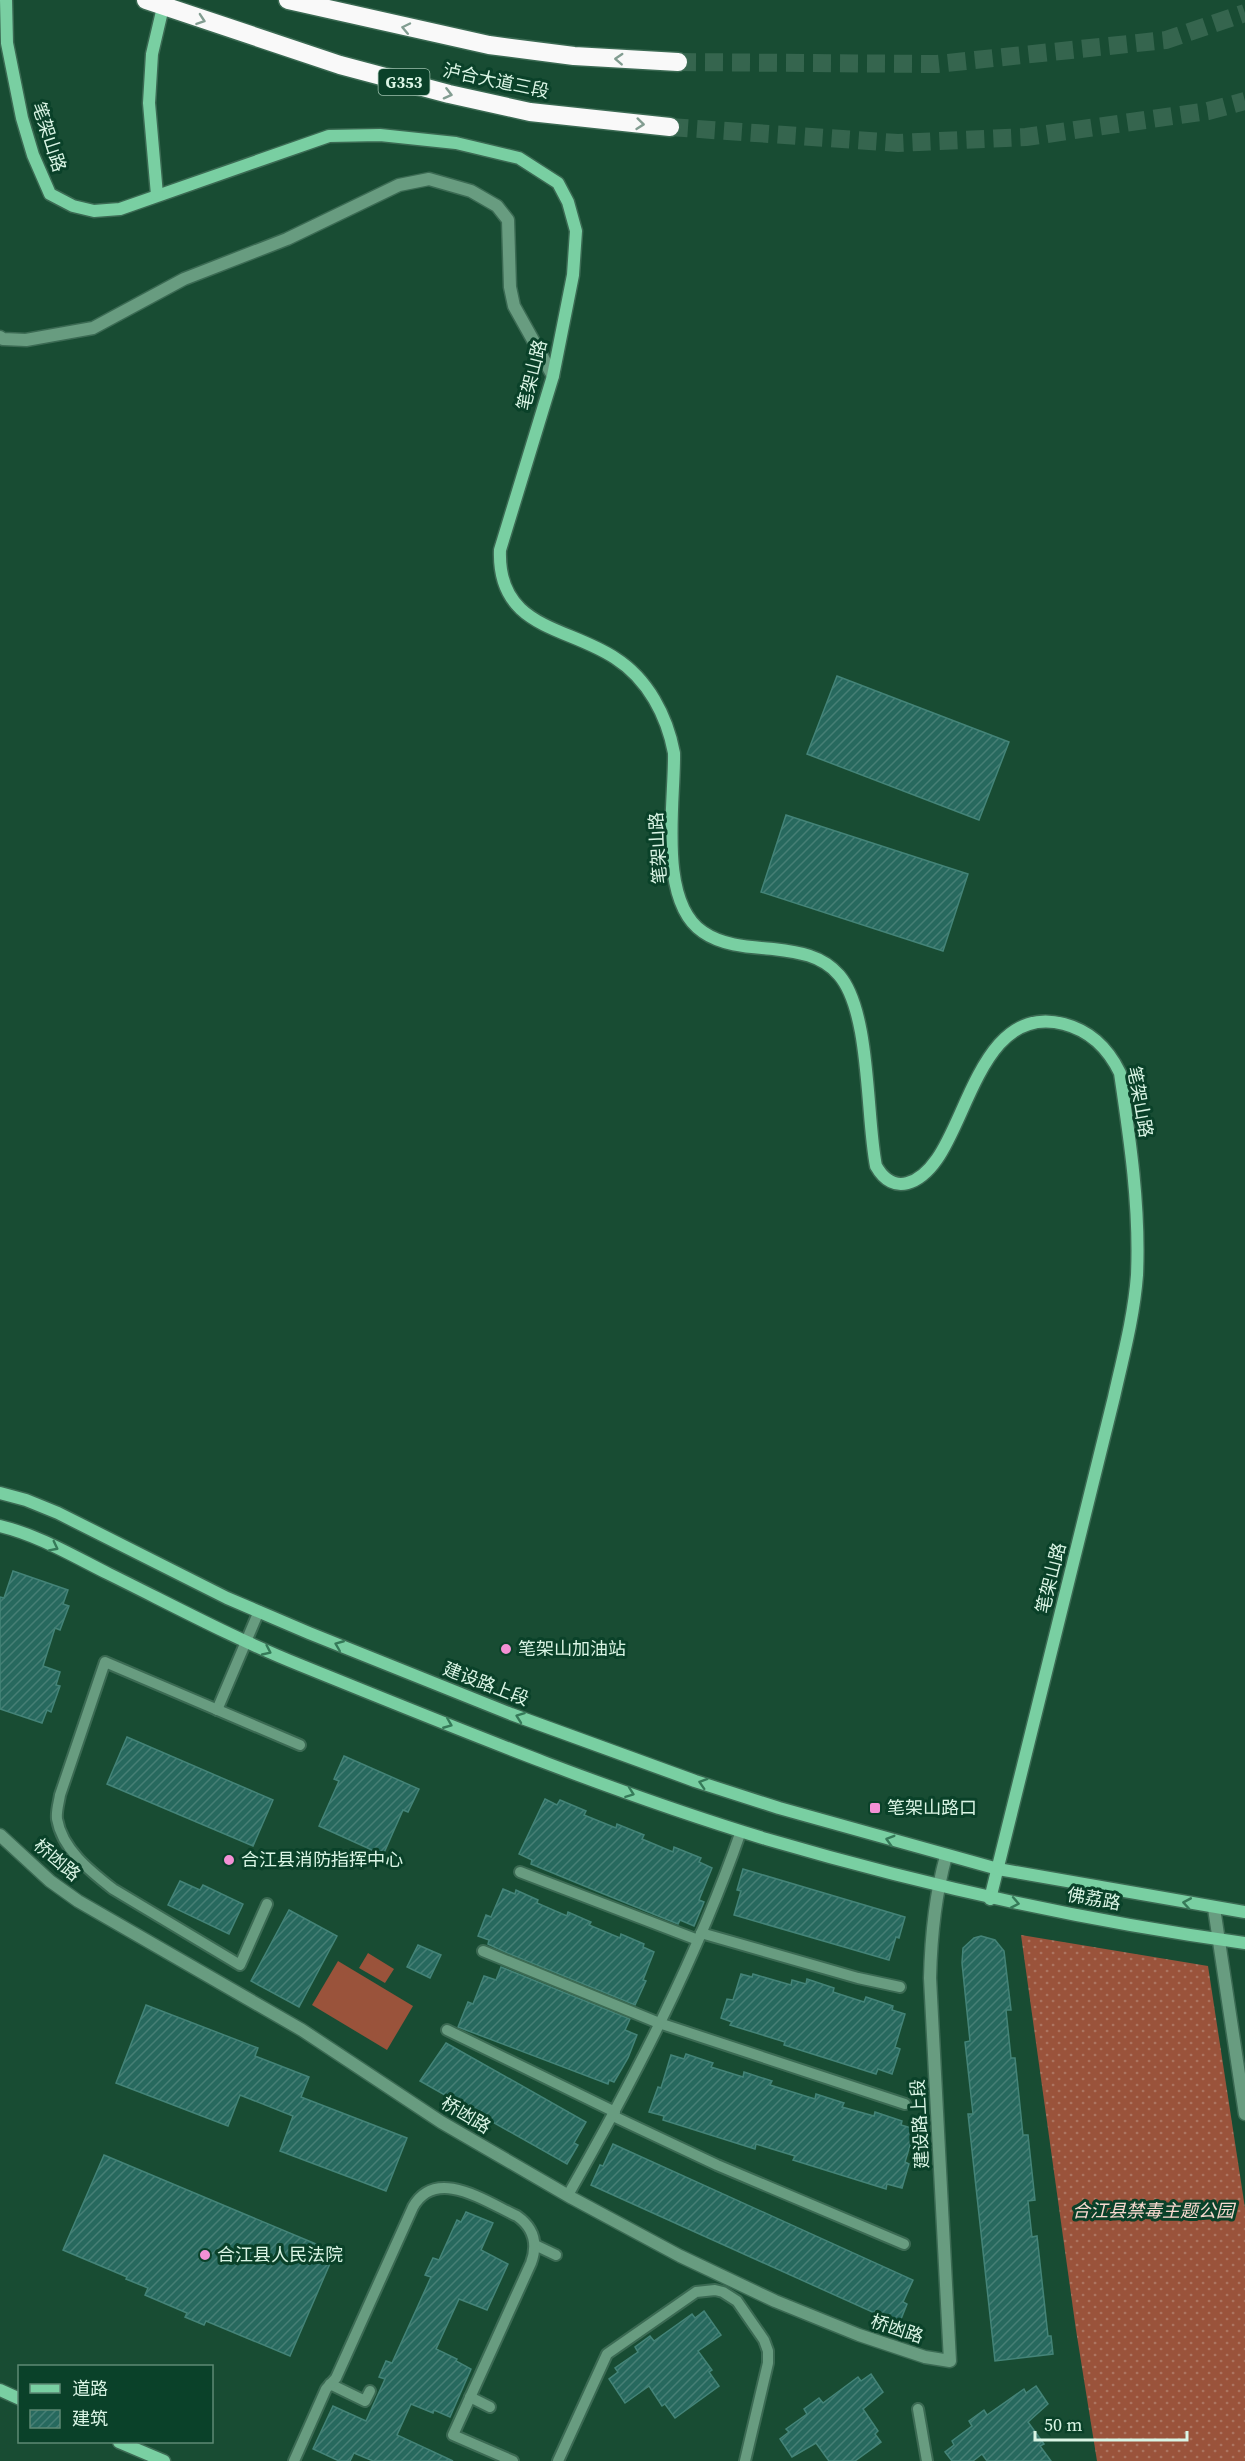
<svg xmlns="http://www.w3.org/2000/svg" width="1245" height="2461" font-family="'Source Serif 4','Noto Sans SC',serif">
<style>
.grass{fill:url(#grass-dots)}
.pitch{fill:#9a533b}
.building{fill:url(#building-hatch);stroke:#448478;stroke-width:1.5}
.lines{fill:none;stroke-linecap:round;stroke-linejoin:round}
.highway-tunnel{stroke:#35654e;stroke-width:18;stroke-dasharray:18 9;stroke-linecap:butt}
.lane-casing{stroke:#3b6a53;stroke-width:14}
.street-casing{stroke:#3b6a53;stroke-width:15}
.secondary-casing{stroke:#3b6a53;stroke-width:15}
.highway-casing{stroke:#3b6a53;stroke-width:21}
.lane{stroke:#689c80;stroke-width:10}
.street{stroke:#689c80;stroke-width:12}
.secondary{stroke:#79cfa2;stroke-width:12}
.highway{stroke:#f9f9f9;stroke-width:18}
.oneway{stroke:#829d91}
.oneway2{stroke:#367a59}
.poi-dot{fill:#f391d5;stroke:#0a4129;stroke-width:2}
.labels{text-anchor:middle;stroke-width:6;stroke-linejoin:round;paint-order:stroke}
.shield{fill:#0a4129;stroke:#9cbfad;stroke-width:1.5}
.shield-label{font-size:16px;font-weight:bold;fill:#daf5e5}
.street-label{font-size:18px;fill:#daf5e5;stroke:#0a4129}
.poi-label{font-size:18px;fill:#daf5e5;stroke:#0a4129;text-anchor:start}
.park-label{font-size:18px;font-style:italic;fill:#f8d9cf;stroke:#0a4129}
</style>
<defs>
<pattern id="grass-dots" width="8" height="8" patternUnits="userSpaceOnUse" patternTransform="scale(1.5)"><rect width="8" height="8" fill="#9a533b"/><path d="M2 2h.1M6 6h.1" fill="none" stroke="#ac7561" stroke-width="1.8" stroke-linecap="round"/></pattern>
<pattern id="building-hatch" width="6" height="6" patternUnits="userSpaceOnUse" patternTransform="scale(1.5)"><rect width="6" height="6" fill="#27695e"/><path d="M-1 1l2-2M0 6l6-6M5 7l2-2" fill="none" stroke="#467f75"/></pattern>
</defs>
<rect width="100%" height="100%" fill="#184c33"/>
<path class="grass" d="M1021,1935L1208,1966L1245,2208V2461H1097L1076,2330Z"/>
<g class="pitch">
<path d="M368,1953L394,1969L385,1983L359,1968Z"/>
<path d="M338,1961L413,2006L387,2050L312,2005Z"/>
</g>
<g class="building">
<path d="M837,676L1009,742L979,820L807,754Z"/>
<path d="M786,815L968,874L943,951L761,892Z"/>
<path d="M13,1571L68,1590L63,1604L69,1606L60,1630L55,1628L43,1666L60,1672L56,1685L60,1686L51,1712L47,1710L42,1723L0,1709V1597L4,1598Z"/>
<path d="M127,1737L273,1800L253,1846L107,1784Z"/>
<path d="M344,1756L419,1789L408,1812L403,1810L383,1855L319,1826L339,1781L334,1779Z"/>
<path d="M545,1799L557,1805L560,1800L586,1811L584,1815L616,1828L617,1824L644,1835L642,1839L673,1852L674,1847L701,1858L699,1862L712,1868L699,1900L704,1902L694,1926L680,1920L678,1924L599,1892L531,1864L532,1860L519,1854Z"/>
<path d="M743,1869L905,1917L899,1938L896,1937L889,1960L734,1915L741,1891L737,1890Z"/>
<path d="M180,1881L200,1890L203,1885L243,1904L229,1934L168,1905Z"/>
<path d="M503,1889L515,1894L516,1890L538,1900L537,1903L567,1916L568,1912L591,1922L589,1925L620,1938L621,1934L644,1944L643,1947L654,1952L643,1980L646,1981L635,2005L507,1953L488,1944L489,1940L478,1936L486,1915L491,1917Z"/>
<path d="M289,1910L337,1936L299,2007L251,1981Z"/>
<path d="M981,1936L995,1940L1004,1951L1011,2010H1006L1011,2058H1015L1023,2135H1028L1035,2200L1028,2201L1032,2237L1037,2236L1048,2336H1051L1053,2354L995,2361L968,2114H973L965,2042L970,2041L962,1963L963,1948L974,1938Z"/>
<path d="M418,1945L441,1955L430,1978L407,1967Z"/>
<path d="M501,1967L630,2019L625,2030L637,2035L628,2058L614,2082L609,2080L608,2084L458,2027L468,2002L473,2004L484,1976L496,1980Z"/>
<path d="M741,1974L752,1977L753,1974L791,1985L792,1980L806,1984L807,1979L834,1988L833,1992L864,2002L866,1997L893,2006L892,2010L905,2014L895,2047L900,2049L892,2074L878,2069L876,2074L784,2045L785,2042L730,2025L732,2022L721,2018L727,1999L733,2000Z"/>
<path d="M146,2005L258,2048L255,2056L309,2077L301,2097L407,2138L386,2191L280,2151L293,2116L240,2095L228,2126L116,2083Z"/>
<path d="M446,2043L586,2122L574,2143L578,2145L567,2164L420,2081Z"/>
<path d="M686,2054L713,2063L711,2067L743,2077L744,2072L772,2081L770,2085L815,2099L816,2094L844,2103L842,2107L874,2116L875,2112L902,2121L901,2125L915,2129L905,2162L909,2164L902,2188L887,2184L886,2189L793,2160L795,2156L756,2144L755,2149L663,2120L664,2116L649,2112L658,2087L661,2088L671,2055L684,2059Z"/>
<path d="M613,2144L913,2280L903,2302L907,2304L899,2324L591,2185L600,2165L603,2166Z"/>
<path d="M104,2155L335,2252L290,2356L206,2321L204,2325L185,2317L187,2313L145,2295L148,2288L126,2279L127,2277L63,2250Z"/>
<path d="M466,2212L493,2223L481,2250L508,2264L487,2310L459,2299L436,2349L457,2359L456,2361L471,2369L450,2417L434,2410L433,2413L411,2404L397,2435L453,2461H373L354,2453L350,2461H339L313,2449L333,2406L366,2421L385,2379L379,2377L386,2361L392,2363L431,2277L425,2275L433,2258L439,2260L457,2220L461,2222Z"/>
<path d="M704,2311L721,2335L698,2351L712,2370L709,2372L719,2386L675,2418L665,2404L662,2406L649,2386L625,2403L609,2379L618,2372L615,2368L638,2352L635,2347L650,2336L654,2341L692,2314L695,2318Z"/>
<path d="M871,2374L883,2392L863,2409L878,2431L875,2434L881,2442L855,2461H829L816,2443L792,2457L780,2439L789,2432L786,2429L807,2414L804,2409L819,2398L823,2403L858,2377L861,2381Z"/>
<path d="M1036,2386L1048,2404L1028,2422L1044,2444L1040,2446L1051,2461H987L982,2454L973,2461H952L945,2452L954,2445L952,2441L972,2426L969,2421L984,2410L987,2415L1024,2389L1026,2393Z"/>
</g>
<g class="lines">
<g class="highway-tunnel">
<path d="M678,62L937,64L1166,40L1245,13"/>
<path d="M670,127L898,143L1026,137L1208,111L1245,101"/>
</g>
<defs>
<g id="lane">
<path d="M217,1710L259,1611"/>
<path d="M520,1872L698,1940"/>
<path d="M267,1904L240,1965L113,1889C90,1871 62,1849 57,1819C56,1811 59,1802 60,1795L105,1662L300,1745"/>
<path d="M701,1933L858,1978L900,1987"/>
<path d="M483,1951L659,2023L905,2104"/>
<path d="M447,2030L615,2112"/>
<path d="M613,2116L717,2165L904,2244"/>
<path d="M568,2195C634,2079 697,1958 741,1831"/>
<path d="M535,2245L556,2255"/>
<path d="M330,2384L365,2401L370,2391"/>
<path d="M470,2397L490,2407"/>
<path d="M918,2409L927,2461"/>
<path d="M294,2461L326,2389L336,2378L413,2207C436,2166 486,2202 517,2216C534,2228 538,2244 531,2263L453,2435L513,2461"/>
<path d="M558,2461L607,2354L696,2292L715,2290L723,2292L737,2301L764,2340L768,2351V2363L745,2461"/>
</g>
<g id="street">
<path d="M0,337L3,339L26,340L93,328L184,279L287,239L399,185L429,179L471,191L497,206L508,220L510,287L514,306L553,376"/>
<path d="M0,1835L50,1881L78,1901L302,2030L441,2122L572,2198L680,2256L775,2301L859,2335L925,2357L950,2361L930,1978C931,1936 935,1896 946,1856"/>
<path d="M1214,1908L1245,2114"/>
</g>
<g id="secondary">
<path d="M6,0L7,43L22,118L33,155L50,194L73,206L94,211L120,209L329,136L380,135L456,143L519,158L558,183L568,202L576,231L573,275L553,376L500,550C497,629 567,626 615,658C648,679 667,716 674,753C675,801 657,901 703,932C723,946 750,947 773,949C798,952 822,955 839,975C871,1012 866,1117 876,1166C894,1198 921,1182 937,1159C969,1114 986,1003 1064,1024C1091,1031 1108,1048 1120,1073C1130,1140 1140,1207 1137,1275C1134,1316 1123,1357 1114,1397L990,1899"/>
<path d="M157,195L149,103L152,54L163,7"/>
<path d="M0,1493L26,1500L58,1513L227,1598L309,1633L511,1714L695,1781L779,1808L998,1869L1245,1912"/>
<path d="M0,1526C38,1535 73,1556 109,1574C172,1605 235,1639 300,1665C453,1727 608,1791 766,1839C923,1885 1083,1921 1245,1943"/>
<path d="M0,2390L20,2399"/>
<path d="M119,2442L164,2461"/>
</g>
<g id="highway">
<path d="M146,0L340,65L449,94L530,112L670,127"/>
<path d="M288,0L489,45L574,56L678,62"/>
</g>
</defs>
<use href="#lane" class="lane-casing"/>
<use href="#street" class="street-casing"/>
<use href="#secondary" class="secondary-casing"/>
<use href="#highway" class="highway-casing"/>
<use href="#lane" class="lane"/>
<use href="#street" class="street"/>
<use href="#secondary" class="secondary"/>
<use href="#highway" class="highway"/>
</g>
<defs><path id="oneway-chevron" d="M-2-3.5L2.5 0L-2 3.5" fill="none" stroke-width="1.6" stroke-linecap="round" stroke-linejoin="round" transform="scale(1.5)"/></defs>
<g class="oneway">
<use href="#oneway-chevron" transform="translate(201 20) rotate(19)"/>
<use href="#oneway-chevron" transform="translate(406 28) rotate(-168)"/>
<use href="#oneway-chevron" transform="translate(619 59) rotate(-177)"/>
<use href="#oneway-chevron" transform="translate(448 94) rotate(14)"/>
<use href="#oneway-chevron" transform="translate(640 124) rotate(6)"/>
</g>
<g class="oneway2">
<use href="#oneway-chevron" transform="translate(54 1547) rotate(27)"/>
<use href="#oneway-chevron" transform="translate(339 1645) rotate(-158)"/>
<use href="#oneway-chevron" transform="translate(267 1651) rotate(25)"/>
<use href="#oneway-chevron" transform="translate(520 1717) rotate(-160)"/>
<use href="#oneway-chevron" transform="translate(448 1724) rotate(22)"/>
<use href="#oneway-chevron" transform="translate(703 1783) rotate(-162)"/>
<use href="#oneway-chevron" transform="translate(630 1793) rotate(20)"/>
<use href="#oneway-chevron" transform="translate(890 1840) rotate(-164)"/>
<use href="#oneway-chevron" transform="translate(1015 1903) rotate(11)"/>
<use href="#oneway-chevron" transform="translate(1187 1903) rotate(-170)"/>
</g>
<g class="poi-dot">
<circle cx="506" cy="1649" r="6"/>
<rect x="869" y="1802" width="12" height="12" rx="3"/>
<circle cx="229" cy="1860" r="6"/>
<circle cx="205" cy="2255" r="6"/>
</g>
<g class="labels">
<rect class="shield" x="378.5" y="69" width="51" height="26" rx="4.5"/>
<g class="shield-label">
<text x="404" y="88">G353</text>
</g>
<g class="street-label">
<text transform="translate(496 81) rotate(12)" y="6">泸合大道三段</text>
<text transform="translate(49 137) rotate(72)" y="6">笔架山路</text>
<text transform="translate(532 375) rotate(-76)" y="6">笔架山路</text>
<text transform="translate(658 848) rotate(-93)" y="6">笔架山路</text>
<text transform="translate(1140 1102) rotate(80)" y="6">笔架山路</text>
<text transform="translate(1051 1578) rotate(-76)" y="6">笔架山路</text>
<text transform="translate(486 1684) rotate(21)" y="6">建设路上段</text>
<text transform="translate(57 1860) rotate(40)" y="6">桥凼路</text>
<text transform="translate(1094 1899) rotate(10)" y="6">佛荔路</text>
<text transform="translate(466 2115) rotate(31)" y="6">桥凼路</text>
<text transform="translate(920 2124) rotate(-93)" y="6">建设路上段</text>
<text transform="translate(897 2329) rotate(18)" y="6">桥凼路</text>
</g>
<g class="poi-label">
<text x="518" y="1655">笔架山加油站</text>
<text x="887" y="1814">笔架山路口</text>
<text x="241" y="1866">合江县消防指挥中心</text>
<text x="217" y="2261">合江县人民法院</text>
</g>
<g class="park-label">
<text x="1153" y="2217">合江县禁毒主题公园</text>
</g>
</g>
<rect x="18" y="2365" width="195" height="78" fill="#0a4129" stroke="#5d8974" stroke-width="1.5"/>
<rect x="30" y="2384" width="30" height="9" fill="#79cfa2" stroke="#5d8974" stroke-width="1.5"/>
<text x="72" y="2395" font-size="18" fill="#daf5e5">道路</text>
<rect x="30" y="2410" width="30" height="18" fill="url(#building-hatch)" stroke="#5d8974" stroke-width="1.5"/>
<text x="72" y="2425" font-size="18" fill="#daf5e5">建筑</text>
<path d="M1035 2431v9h152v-9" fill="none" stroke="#daf5e5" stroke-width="3"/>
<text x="1044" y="2431" font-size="18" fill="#daf5e5" stroke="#0a4129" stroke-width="4.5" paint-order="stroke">50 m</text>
</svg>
